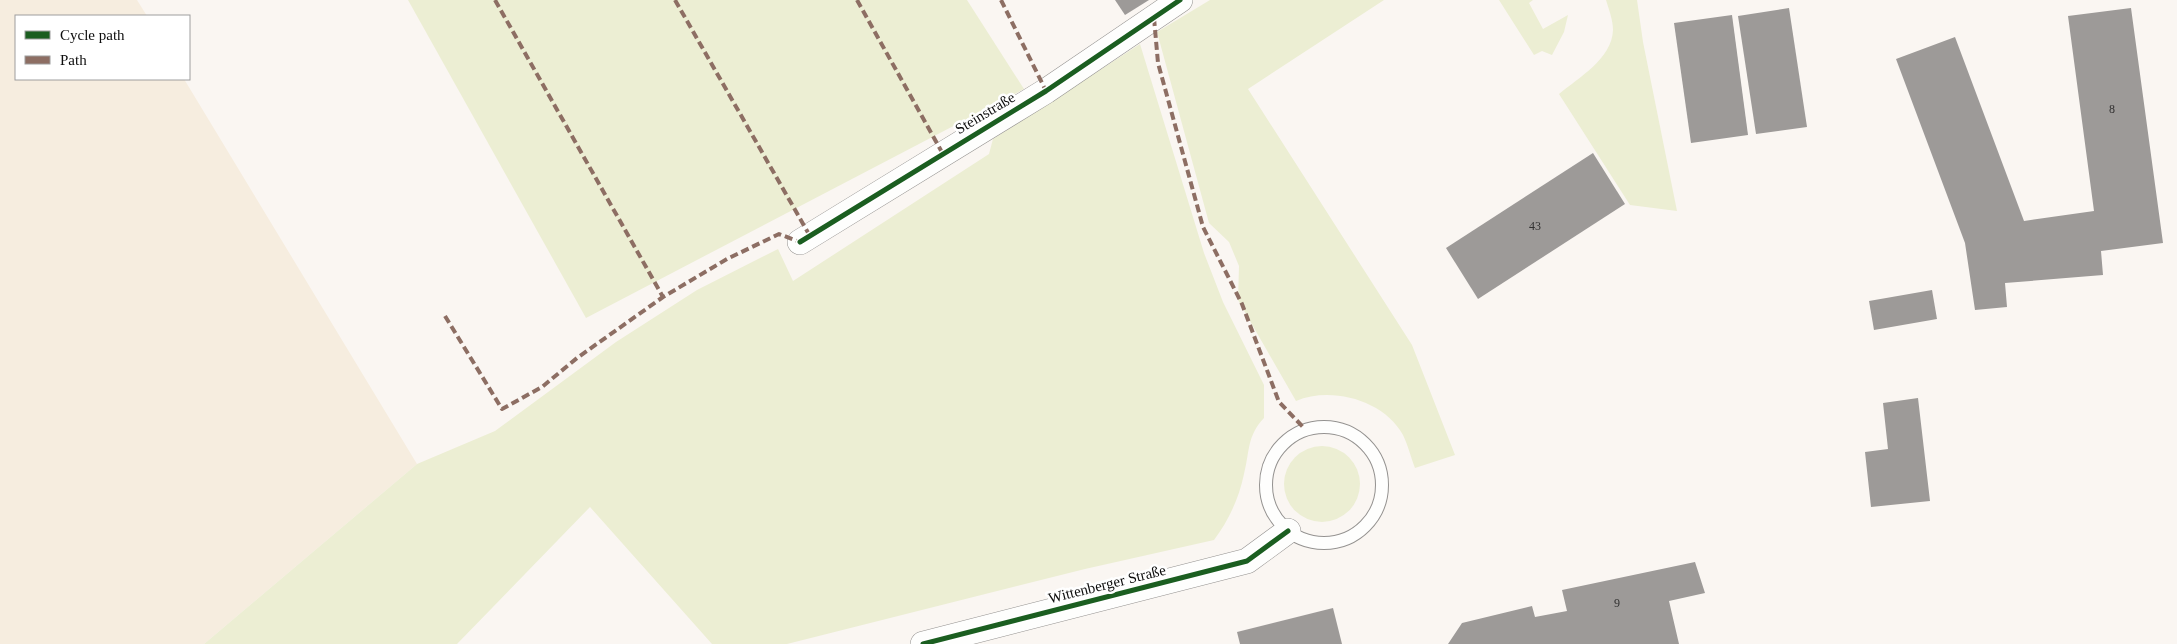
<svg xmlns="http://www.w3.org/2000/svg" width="2177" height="644" font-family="'Times New Roman',serif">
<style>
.farmland{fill:#f6eddf}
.green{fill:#eceed3}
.building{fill:#9d9a98}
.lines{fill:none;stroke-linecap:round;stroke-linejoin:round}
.service-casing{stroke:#949290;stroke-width:14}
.minor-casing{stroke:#949290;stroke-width:26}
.service{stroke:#fefefd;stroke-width:12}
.minor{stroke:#fefefd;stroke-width:25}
.quiet{stroke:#8d6e63;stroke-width:4;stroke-dasharray:8 4;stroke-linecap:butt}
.cycleway-casing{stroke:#fff;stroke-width:8}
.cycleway{stroke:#1b5e20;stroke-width:5}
.labels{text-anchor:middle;stroke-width:5;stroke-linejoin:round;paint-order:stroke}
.number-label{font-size:12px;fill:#313030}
.street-label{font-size:15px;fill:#0d0d0d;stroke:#fff}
</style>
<rect width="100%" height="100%" fill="#faf6f2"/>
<path class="farmland" d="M0,0H137L147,16H16V79H184L417,464L204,644H0Z"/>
<g class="green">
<path d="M408,0H967L1024,89L586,318Z"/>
<path d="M1210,0H1384L1248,89L1412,345L1455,455L1415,468C1411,458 1408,445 1403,435C1384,400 1331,386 1296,401L1238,300L1239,266L1229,242L1209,223L1157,32Z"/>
<path d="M1499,0H1533L1529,3L1543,29L1568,15L1564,32L1552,55L1542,51L1534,55Z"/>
<path d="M1606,0H1637L1643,42L1677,211L1630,205L1559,94C1578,78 1612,59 1613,30C1613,20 1609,10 1606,0Z"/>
<path d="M1140,44L1204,253L1223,302L1264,385V418C1247,436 1250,450 1244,474C1239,498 1229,520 1214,540L1085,569L787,644H712L590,507L457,644H204L417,464L495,431L616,342L697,290L778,249L793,281L989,154L993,139Z"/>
<circle cx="1322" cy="484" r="38"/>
</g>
<g class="building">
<path d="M1115,0H1149L1125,15Z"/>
<path d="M1789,8L1807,127L1756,134L1738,16Z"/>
<path d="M2131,8L2163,243L2101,251L2103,275L2005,283L2007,307L1975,310L1965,243L1896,59L1955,37L2024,221L2094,211L2068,16Z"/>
<path d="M1732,15L1748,135L1691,143L1674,23Z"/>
<path d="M1593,153L1625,204L1478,299L1446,248Z"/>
<path d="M1932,290L1937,319L1874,330L1869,301Z"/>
<path d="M1918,398L1930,501L1871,507L1865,452L1888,449L1883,403Z"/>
<path d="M1695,562L1705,593L1669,601L1679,644H1448L1462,623L1532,606L1535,617L1567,611L1562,590Z"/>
<path d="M1333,608L1342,644H1240L1237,632Z"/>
</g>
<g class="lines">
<defs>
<circle id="service" cx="1324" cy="485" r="58"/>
<g id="minor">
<path d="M800,242L1046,91L1180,0"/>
<path d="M923,644L1247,561L1288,531"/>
</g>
</defs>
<use href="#service" class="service-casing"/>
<use href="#minor" class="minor-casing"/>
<use href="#service" class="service"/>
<use href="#minor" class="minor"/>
<g class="quiet">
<path d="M495,0L663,297"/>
<path d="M675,0L810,236"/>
<path d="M857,0L943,154"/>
<path d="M1001,0L1046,91"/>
<path d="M1154,18L1158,63L1203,227L1242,304L1279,402L1305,429"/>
<path d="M445,316L502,409L542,387L577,358L663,297L727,259L779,234L800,242"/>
</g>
<defs>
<g id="cycleway">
<path d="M800,242L1046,91L1180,0"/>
<path d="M923,644L1247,561L1288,531"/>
</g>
</defs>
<use href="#cycleway" class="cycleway-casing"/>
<use href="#cycleway" class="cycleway"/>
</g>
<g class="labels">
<g class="number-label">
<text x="2112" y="113">8</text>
<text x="1535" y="230">43</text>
<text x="1617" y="607">9</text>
</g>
<g class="street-label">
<text transform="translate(985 113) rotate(-31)" y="5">Steinstraße</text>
<text transform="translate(1107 584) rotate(-14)" y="5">Wittenberger Straße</text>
</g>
</g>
<rect x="15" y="15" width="175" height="65" fill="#ffffff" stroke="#9e9e9e"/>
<rect x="25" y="31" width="25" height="8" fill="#1b5e20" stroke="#9e9e9e"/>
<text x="60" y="40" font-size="15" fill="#0d0d0d">Cycle path</text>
<rect x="25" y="56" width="25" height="8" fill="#8d6e63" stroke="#9e9e9e"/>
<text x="60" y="65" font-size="15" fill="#0d0d0d">Path</text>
</svg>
